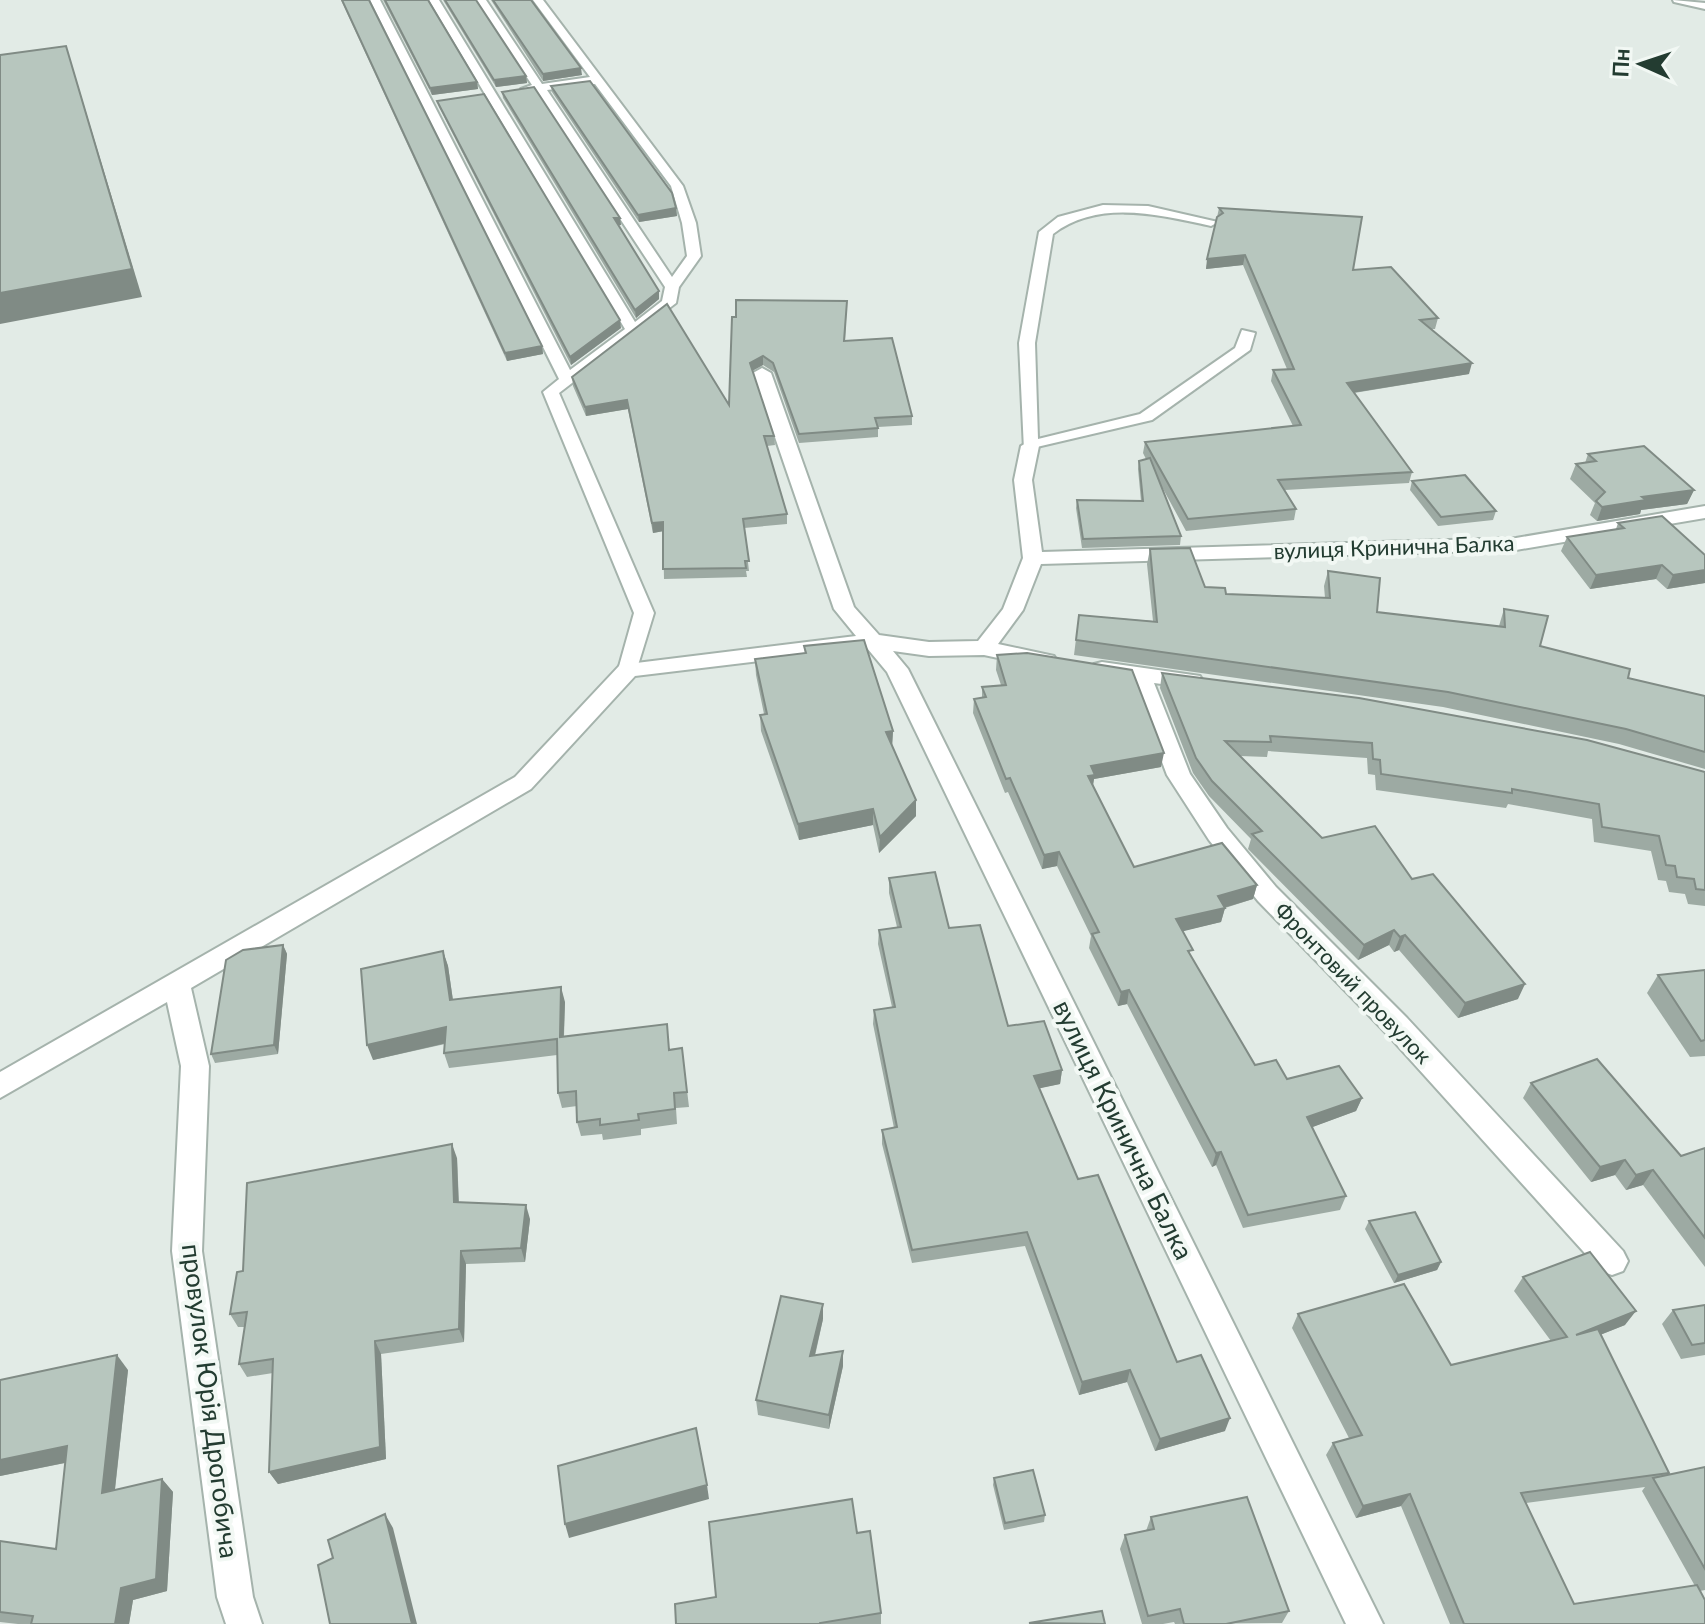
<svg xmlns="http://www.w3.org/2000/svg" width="1705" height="1624" font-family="Lato,sans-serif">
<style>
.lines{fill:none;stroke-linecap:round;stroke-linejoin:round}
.lane-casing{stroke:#a5b3ac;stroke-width:4}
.street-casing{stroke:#a5b3ac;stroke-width:4}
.lane{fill:#fff;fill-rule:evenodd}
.street{fill:#fff;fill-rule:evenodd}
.wall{fill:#9daaa3;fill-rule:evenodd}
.shaded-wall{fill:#808b85}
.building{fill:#b7c6be;stroke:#808b85;stroke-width:2}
.labels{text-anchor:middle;stroke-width:8;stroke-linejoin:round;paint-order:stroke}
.street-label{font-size:22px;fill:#233c31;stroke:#f2f8f4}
.near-street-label{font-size:26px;fill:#233c31;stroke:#f2f8f4}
</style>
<rect width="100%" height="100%" fill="#e2ebe6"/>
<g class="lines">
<defs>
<g id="lane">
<path d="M370,0H380L570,370L625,329L429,0H439L635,322L662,301L665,287L536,91L521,89L532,85L476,0H486L542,84L590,77L533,0H543L683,186L696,223L701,256L679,287L676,303L559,393L654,613L635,675H621L618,670L634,613L543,392L559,379ZM595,84L671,186L682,223L687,256L672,277L547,90Z"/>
<path d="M1673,0L1705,3V9L1674,2Z"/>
<path d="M1103,205L1148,206L1218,222L1211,226C1159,215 1099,199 1053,234L1035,343L1038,439L1140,414L1235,348L1242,330L1255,333L1250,350L1152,420L1024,450L1019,343L1039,232L1058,217Z"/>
</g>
<g id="street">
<path d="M762,368L771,373L854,607L879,635L929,642L978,641L1003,609L1023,558L1014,480L1021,446L1030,441L1039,446L1032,480L1042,552L1516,538L1705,506V518L1516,550L1041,564L1023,610L998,644L1054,656L1057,661L1054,666L1046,668L984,655L929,656L893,651L908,669L1383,1624H1346L887,672L867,648L635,676L531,789L191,988L209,1066L202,1251L253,1597L262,1624H226L217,1597L172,1251L181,1066L167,1002L0,1098V1072L515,777L620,665L856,636L834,609L753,373Z"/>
<path d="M1102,662L1200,676L1203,681L1192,688L1154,683L1190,774L1227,828L1276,887L1407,1018L1623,1251L1628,1261L1623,1271L1612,1275L1601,1271L1387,1034L1258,901L1209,840L1167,775L1131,680L1094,674L1091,669L1094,664Z"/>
</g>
</defs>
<use href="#lane" class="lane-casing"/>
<use href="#street" class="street-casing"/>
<use href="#lane" class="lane"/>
<use href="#street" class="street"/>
</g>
<g class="wall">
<path d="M341,0H369L542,346L543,354L507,361Z"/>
<path d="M383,0H428L477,82L478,89L432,95Z"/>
<path d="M443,0H476L526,76L527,83L496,87Z"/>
<path d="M491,0H531L582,75L543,81Z"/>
<path d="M551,86L676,208L677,216L639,222L552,92Z"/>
<path d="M502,92L620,218L621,225H618L659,299L636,318L503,98Z"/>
<path d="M437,101L621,328L571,365L439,107Z"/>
<path d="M1219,208L1353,270L1438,318L1435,329H1432L1469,374L1354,393L1412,472L1409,483L1285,490L1296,509L1294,520L1186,531L1162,487L1181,536L1180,545L1082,548L1076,508L1077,500L1141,501L1138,469L1139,461L1146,459L1143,453L1145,442L1293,426L1271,381L1273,370L1287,369L1243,265L1206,269Z"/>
<path d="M847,301L845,341L912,416V425L878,427V437L799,443L774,372L763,365L752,371L774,436L775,445L767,446L787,514V524L744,528L749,571H746L747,577L664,579L663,531L653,533L628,409L586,416L573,386L572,377L729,405L732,317Z"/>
<path d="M1588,454L1694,490L1687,504L1641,510L1640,514L1597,521L1590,515L1595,503L1570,479L1576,464L1585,463Z"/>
<path d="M1412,481L1496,511L1493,520L1438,526L1410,490Z"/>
<path d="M1618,523L1705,555V583L1667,589L1656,579L1590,589L1561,551L1567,537L1616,529Z"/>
<path d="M1150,549L1205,587L1226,594L1325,598L1324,586L1328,571L1377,612L1499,626L1504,609L1540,646L1628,678L1705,696V769L1619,744L1443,707L1074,655L1079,615L1153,621L1147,564Z"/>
<path d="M804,646L893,731L892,746L916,816L879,853L873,825L799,840L761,731L760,715L764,714L756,675L755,659L805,654Z"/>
<path d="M997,655L1161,767L1094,779L1093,787L1134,867L1257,885L1253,899L1225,908L1221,922L1182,931L1191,956L1255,1065L1287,1079L1362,1098L1356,1111L1312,1127L1346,1196L1340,1210L1243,1228L1216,1165L1212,1167L1127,1004L1118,1006L1089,948L1091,936L1057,866L1042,869L1008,792L1005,793L973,713L974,699L982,698V687L1001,685L996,670Z"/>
<path d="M1162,673L1705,772V906L1688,904L1685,894L1669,892L1666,881L1658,880L1651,851L1594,842L1592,819L1508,804L1506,808L1376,790L1375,775L1368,774L1367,758L1268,751L1267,757L1240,756L1322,838L1412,879L1518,999L1458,1018L1399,950L1394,952L1389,945L1358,960L1248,849L1251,839L1209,796L1193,773L1160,688Z"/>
<path d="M889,878L949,928L1008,1026L1062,1070L1060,1084L1039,1088L1078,1179L1177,1362L1225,1431L1155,1451L1127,1382L1079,1395L1025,1246L912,1263L882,1144V1130L894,1128L873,1024L874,1010L892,1007L878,944L879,930L897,927L889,893Z"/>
<path d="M283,945L287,954L278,1054L215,1063L211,1054Z"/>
<path d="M443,951L448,966L453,1000L565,1002L564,1037L670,1049L682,1048L689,1107L676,1108L677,1124L641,1129V1135L603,1140L602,1134L581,1136L577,1122V1106L562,1108L558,1093L557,1055L449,1068L444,1053L445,1044L373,1060Z"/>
<path d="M1705,970V1056L1690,1057L1647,993L1658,975Z"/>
<path d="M1531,1083L1681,1156L1705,1148V1267L1643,1185L1626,1190L1615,1175L1591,1182L1523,1098Z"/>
<path d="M457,1158L459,1202L530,1219L525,1262L466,1264L464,1342L381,1354L386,1459L278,1484L269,1472L273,1373L247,1377L239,1364L245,1327H238L230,1314L243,1271Z"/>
<path d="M1369,1221L1441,1262L1437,1270L1394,1283L1365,1229Z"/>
<path d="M1523,1277L1625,1325L1600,1335L1669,1473L1667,1475L1705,1467V1590L1700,1591L1705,1624H1450L1401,1506L1356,1518L1326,1455L1333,1443L1349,1438L1292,1328L1298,1314L1451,1365L1551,1341L1514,1291ZM1645,1487L1642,1491L1695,1586L1574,1604L1526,1503Z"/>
<path d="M1705,1305V1355L1681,1359L1662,1324L1673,1310Z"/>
<path d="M823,1319L815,1356L843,1351V1366L829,1429L758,1415L756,1400Z"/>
<path d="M128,1370L115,1490L162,1479L173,1492L167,1591L133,1600L129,1624H18L0,1622V1541L56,1549L65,1463L0,1476V1380Z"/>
<path d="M994,1478L1045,1515L1044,1522L1004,1530L993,1485Z"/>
<path d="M1151,1517L1289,1611L1282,1623L1175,1624L1174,1622L1163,1624H1142L1120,1549L1125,1535L1146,1531Z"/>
<path d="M857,1533L881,1613V1624H676L716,1597Z"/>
</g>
<g class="shaded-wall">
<path d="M66,46L142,297L0,324V293Z"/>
<path d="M581,68L582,75L543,81V74Z"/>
<path d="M526,76L527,83L496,87L494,80Z"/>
<path d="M477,82L478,89L432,95L430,88Z"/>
<path d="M676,208L677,216L639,222L638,215Z"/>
<path d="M614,218H620L621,225L615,226Z"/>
<path d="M1245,255L1243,265L1206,269L1207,259Z"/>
<path d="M659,291V299L636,318L635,310Z"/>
<path d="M620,320L621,328L571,365L570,357Z"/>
<path d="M542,346L543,354L507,361L505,353Z"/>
<path d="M763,356V365L750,372V363Z"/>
<path d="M1472,363L1469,374L1345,394L1347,383Z"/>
<path d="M627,400L628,409L586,416L585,407Z"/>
<path d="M1694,490L1687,504L1641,510L1640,514L1597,521L1602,507L1642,497Z"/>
<path d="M663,522L664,531L653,533L652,523Z"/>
<path d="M1662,565L1656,579L1590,589L1596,575Z"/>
<path d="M1705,570V583L1667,589L1673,575Z"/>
<path d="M893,731L892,747L886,732Z"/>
<path d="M1164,753L1161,767L1094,779L1092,789L1085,791L1091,766Z"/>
<path d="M916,800V816L879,853L880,837Z"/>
<path d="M873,809V825L799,840L798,824Z"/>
<path d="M1059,852L1057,866L1042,869L1044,855Z"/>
<path d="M1257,885L1253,899L1223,908H1225L1221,922L1172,934L1176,919L1218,896Z"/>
<path d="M1394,930L1389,945L1358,960L1364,945Z"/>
<path d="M1405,935L1399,950L1394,952L1400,937Z"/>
<path d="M283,945L287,954L278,1054L274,1045Z"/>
<path d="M443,951L448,966L455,1015L450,1000Z"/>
<path d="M1525,984L1518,999L1458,1018L1465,1003Z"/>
<path d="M561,987L565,1002L563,1053L560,1037Z"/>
<path d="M1129,990L1127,1004L1118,1006L1121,992Z"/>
<path d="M446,1027L451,1042L373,1060L367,1045Z"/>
<path d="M1062,1070L1060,1084L1032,1090L1034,1076Z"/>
<path d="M1362,1098L1356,1111L1302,1131L1307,1117Z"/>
<path d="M452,1144L457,1158L459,1216L454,1202Z"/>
<path d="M1221,1152L1216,1165L1212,1167L1216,1153Z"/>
<path d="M1625,1160L1615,1175L1591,1182L1600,1167Z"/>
<path d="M1653,1170L1643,1185L1626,1190L1636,1175Z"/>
<path d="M526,1205L530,1219L525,1262L521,1248Z"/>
<path d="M461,1251L466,1264L464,1342L459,1329Z"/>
<path d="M1441,1262L1437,1270L1394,1283L1398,1275Z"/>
<path d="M823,1304V1319L811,1371L810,1356Z"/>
<path d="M1636,1311L1625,1325L1567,1348L1576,1335Z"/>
<path d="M375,1341L381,1354L386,1459L278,1484L269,1472Z"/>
<path d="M843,1351V1366L829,1429V1415Z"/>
<path d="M117,1355L128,1370L113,1506L102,1493Z"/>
<path d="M1130,1370L1127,1382L1079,1395L1082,1382Z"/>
<path d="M1230,1418L1225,1431L1155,1451L1160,1439Z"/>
<path d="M67,1446L79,1460L0,1476V1460Z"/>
<path d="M162,1479L173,1492L167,1591L133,1600L129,1624H115L121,1588Z"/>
<path d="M707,1485L709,1499L569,1538L565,1524Z"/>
<path d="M1410,1494L1401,1506L1356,1518L1363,1506Z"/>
<path d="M385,1514L393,1528L417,1624H412Z"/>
</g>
<g class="building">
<path d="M342,0H369L542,346L505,353Z"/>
<path d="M385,0H428L477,82L430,88Z"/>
<path d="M445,0H476L526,76L494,80Z"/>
<path d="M493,0H531L581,68L543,74Z"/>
<path d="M66,46L132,269L0,293V55Z"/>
<path d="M590,81L672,193L676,208L638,215L551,86Z"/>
<path d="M534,87L620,218H614L659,291L635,310L502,92Z"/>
<path d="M484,94L620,320L570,357L437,101Z"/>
<path d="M1219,208L1362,217L1353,270L1391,267L1438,318L1420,320L1472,363L1347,383L1412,472L1278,480L1296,509L1188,519L1145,442L1301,425L1273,370L1294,369L1245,255L1207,259L1217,217L1223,213Z"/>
<path d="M736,300L847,301L844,341L892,338L912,416L875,418L878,428L799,434L773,363L763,356L750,363L774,436H764L787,514L743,519L749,561H745L746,568L663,569V522L652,523L627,400L585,407L572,377L667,304L729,405L732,317H736Z"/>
<path d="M1644,446L1694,490L1642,497L1646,500L1602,507L1596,501L1605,492L1576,464L1596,461L1588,454Z"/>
<path d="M1150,458L1181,536L1083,539L1077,500L1143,501L1139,461Z"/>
<path d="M1465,475L1496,511L1441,517L1412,481Z"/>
<path d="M1662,516L1705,555V570L1673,575L1662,565L1596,575L1567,537L1624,528L1618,523Z"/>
<path d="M1190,548L1205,587L1225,588L1226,594L1330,598L1328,571L1380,578L1377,612L1505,627L1504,609L1548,616L1540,646L1630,669L1628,678L1705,696V752L1626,729L1448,692L1076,640L1079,615L1157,622L1150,549Z"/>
<path d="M864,640L893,731L886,732L916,800L880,837L873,809L798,824L760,715L767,714L755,659L806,653L804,646Z"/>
<path d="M1027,653L1132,670L1164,753L1091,766L1095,775L1088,776L1134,867L1222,843L1257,885L1218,896L1225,908L1176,919L1193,950L1188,951L1255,1065L1276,1060L1287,1079L1339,1066L1362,1098L1307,1117L1346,1196L1248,1215L1221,1152L1216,1153L1129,990L1121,992L1092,934L1099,932L1059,852L1044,855L1010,778L1006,779L974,699L986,697L982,687L1006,685L997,655Z"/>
<path d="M1162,673L1359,698L1587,740L1705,772V890L1696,889L1694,879L1677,877L1675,866L1666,865L1659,836L1602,827L1599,804L1512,789V793L1381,774L1380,760L1373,759L1372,743L1270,736L1271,742L1225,741L1322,838L1375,826L1412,879L1433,874L1525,984L1465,1003L1405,935L1400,937L1394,930L1364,945L1252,834L1262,831L1212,781L1196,758Z"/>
<path d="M935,872L949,928L980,925L1008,1026L1044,1021L1062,1070L1034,1076L1078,1179L1098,1175L1177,1362L1201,1355L1230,1418L1160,1439L1130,1370L1082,1382L1027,1232L912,1250L882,1130L897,1127L874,1010L895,1007L879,930L901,927L889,878Z"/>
<path d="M283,945L274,1045L211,1054L226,960L243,950Z"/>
<path d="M443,951L450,1000L561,987L560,1037L667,1024L669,1050L682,1048L687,1092L674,1093L675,1109L638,1114L639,1120L600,1125V1119L577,1122L576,1091L558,1093L557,1039L444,1053L446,1027L367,1045L361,969Z"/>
<path d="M1705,970V1040L1701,1041L1658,975Z"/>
<path d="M1597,1059L1681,1156L1705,1148V1238L1653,1170L1636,1175L1625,1160L1600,1167L1531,1083Z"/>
<path d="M452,1144L454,1202L526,1205L521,1248L461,1251L459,1329L375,1341L380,1447L269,1472L273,1359L239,1364L247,1312L230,1314L237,1272L243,1271L247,1183Z"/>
<path d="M1415,1212L1441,1262L1398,1275L1369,1221Z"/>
<path d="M1590,1252L1636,1311L1576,1335L1598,1329L1669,1473L1521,1493L1574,1604L1697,1585L1705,1600V1624H1464L1410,1494L1363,1506L1333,1443L1362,1435L1298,1314L1404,1284L1451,1365L1567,1337L1523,1277Z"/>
<path d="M781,1296L823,1304L810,1356L843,1351L829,1415L756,1400Z"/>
<path d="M1705,1305V1343L1692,1345L1673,1310Z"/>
<path d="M117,1355L102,1493L162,1479L156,1579L121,1588L115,1624H31L33,1616L0,1612V1541L56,1549L67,1446L0,1460V1380Z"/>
<path d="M696,1428L707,1485L565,1524L558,1466Z"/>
<path d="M1705,1467V1569L1653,1478Z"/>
<path d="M1033,1470L1045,1515L1005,1523L994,1478Z"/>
<path d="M1247,1497L1289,1611L1226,1624H1184L1180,1609L1148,1616L1125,1535L1154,1529L1151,1517Z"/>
<path d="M852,1499L857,1533L870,1531L881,1613L820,1623V1624H676L675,1604L716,1597L709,1522Z"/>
<path d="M385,1514L412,1624H330L318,1565L333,1558L328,1540Z"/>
<path d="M1102,1611L1105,1624L1029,1623Z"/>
</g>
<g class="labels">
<g class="street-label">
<text transform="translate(1394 547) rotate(-2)" y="8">вулиця Кринична Балка</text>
<text transform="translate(1353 983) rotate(46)" y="8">Фронтовий провулок</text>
</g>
<g class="near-street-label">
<text transform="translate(1123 1130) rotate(64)" y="9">вулиця Кринична Балка</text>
<text transform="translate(210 1401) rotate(83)" y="9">провулок Юрія Дрогобича</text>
</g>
</g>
<g transform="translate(1641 64) rotate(273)" stroke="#f2f8f4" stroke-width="6" paint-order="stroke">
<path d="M0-6L14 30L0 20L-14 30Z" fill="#233c31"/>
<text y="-12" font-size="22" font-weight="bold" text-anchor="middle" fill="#233c31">Пн</text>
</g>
</svg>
